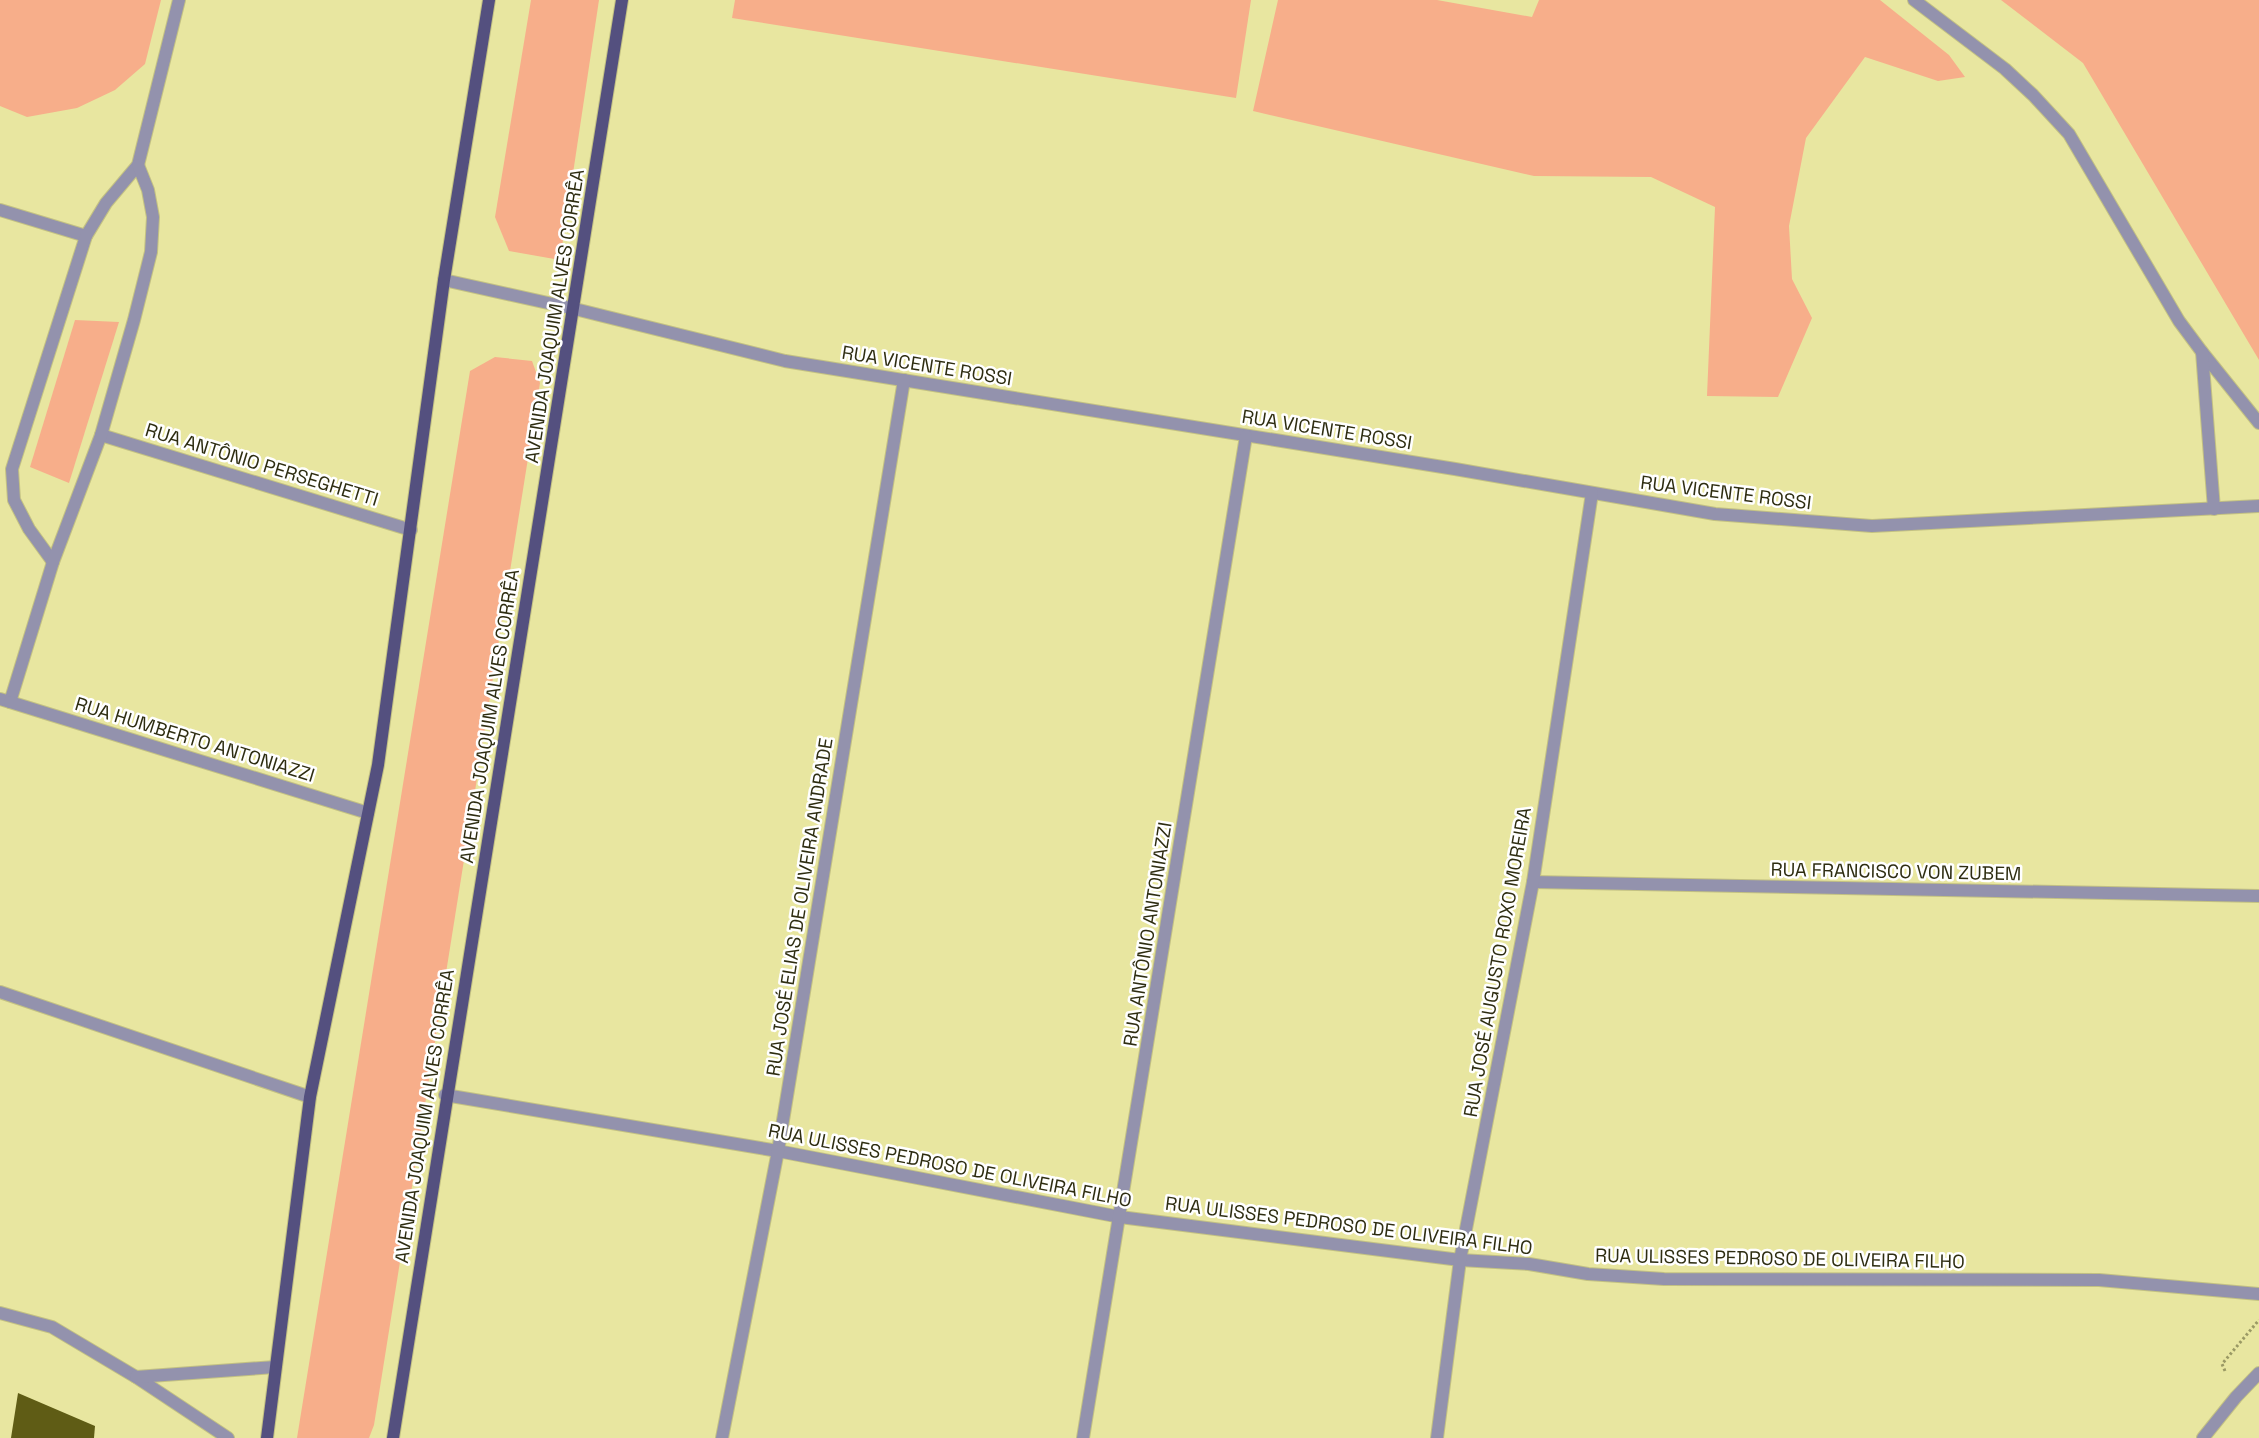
<svg xmlns="http://www.w3.org/2000/svg" width="2259" height="1438" font-family="'Space Grotesk',sans-serif">
<style>
.green{fill:#f7ae8a}
.building{fill:#5f5c15}
.lines{fill:none;stroke-linecap:round;stroke-linejoin:round}
.minor-casing{stroke:#c3c183;stroke-width:14}
.major-casing{stroke:#c3c183;stroke-width:14}
.path{stroke:#9a9964;stroke-width:3;stroke-dasharray:2.5 2.5;stroke-linecap:butt}
.minor{stroke:#9392ad;stroke-width:12}
.major{stroke:#54507f;stroke-width:12}
.labels{text-anchor:middle;stroke-width:5;stroke-linejoin:round;paint-order:stroke}
.street-label{font-size:19px;fill:#2e2d11;stroke:#fff}
</style>
<rect width="100%" height="100%" fill="#e8e6a0"/>
<g class="green">
<path d="M0,0H161L145,64L115,90L77,108L27,117L0,106Z"/>
<path d="M531,0H599L560,260L509,251L495,217Z"/>
<path d="M735,0H1251L1236,98L732,18Z"/>
<path d="M1278,0H1437L1532,17L1539,0H1880L1949,55L1965,77L1938,81L1865,57L1806,138L1789,226L1792,279L1812,318L1778,397L1707,396L1715,207L1651,177L1534,176L1253,111Z"/>
<path d="M2001,0H2259V360L2083,63Z"/>
<path d="M75,320L119,322L69,483L30,467Z"/>
<path d="M495,357L532,361L540,383L374,1425L369,1438H297L470,371Z"/>
</g>
<path class="building" d="M18,1393L95,1426L94,1438H11Z"/>
<g class="lines">
<defs>
<g id="minor">
<path d="M1914,0L2005,69L2033,95L2069,134L2179,321L2202,352L2259,423"/>
<path d="M0,210L86,236"/>
<path d="M444,280L575,309L785,361L1455,469L1715,514L1872,526L2259,506"/>
<path d="M2202,352L2214,509"/>
<path d="M101,435L411,530"/>
<path d="M53,562L29,529L14,500L12,469L86,236L106,203L138,165L179,0"/>
<path d="M0,699L10,702L53,562L101,435L134,320L151,252L153,217L148,190L138,165"/>
<path d="M10,702L368,813"/>
<path d="M1533,882L2259,896"/>
<path d="M0,992L310,1097"/>
<path d="M445,1095L778,1151L1120,1217L1460,1260L1529,1264L1588,1274L1664,1279L2099,1280L2259,1294"/>
<path d="M0,1313L52,1327L136,1377L228,1438"/>
<path d="M136,1377L275,1367"/>
<path d="M722,1438L778,1151L904,380"/>
<path d="M1083,1438L1246,436"/>
<path d="M1437,1438L1460,1260L1533,882L1592,493"/>
<path d="M2203,1438L2236,1397L2259,1373"/>
</g>
<g id="major">
<path d="M267,1438L310,1097L378,765L444,280L489,0"/>
<path d="M393,1438C466,958 549,480 622,0"/>
</g>
</defs>
<use href="#minor" class="minor-casing"/>
<use href="#major" class="major-casing"/>
<path class="path" d="M2225,1371L2222,1364L2259,1320"/>
<use href="#minor" class="minor"/>
<use href="#major" class="major"/>
</g>
<g class="labels">
<g class="street-label">
<text transform="translate(554 316) rotate(-81)" y="7">AVENIDA JOAQUIM ALVES CORRÊA</text>
<text transform="translate(927 365) rotate(9)" y="7">RUA VICENTE ROSSI</text>
<text transform="translate(1327 429) rotate(9)" y="7">RUA VICENTE ROSSI</text>
<text transform="translate(262 464) rotate(17)" y="7">RUA ANTÔNIO PERSEGHETTI</text>
<text transform="translate(1726 492) rotate(7)" y="7">RUA VICENTE ROSSI</text>
<text transform="translate(489 716) rotate(-81)" y="7">AVENIDA JOAQUIM ALVES CORRÊA</text>
<text transform="translate(195 739) rotate(17)" y="7">RUA HUMBERTO ANTONIAZZI</text>
<text transform="translate(1896 871) rotate(1)" y="7">RUA FRANCISCO VON ZUBEM</text>
<text transform="translate(799 907) rotate(-81)" y="7">RUA JOSÉ ELIAS DE OLIVEIRA ANDRADE</text>
<text transform="translate(1147 934) rotate(-81)" y="7">RUA ANTÔNIO ANTONIAZZI</text>
<text transform="translate(1497 962) rotate(-80)" y="7">RUA JOSÉ AUGUSTO ROXO MOREIRA</text>
<text transform="translate(424 1116) rotate(-81)" y="7">AVENIDA JOAQUIM ALVES CORRÊA</text>
<text transform="translate(950 1165) rotate(11)" y="7">RUA ULISSES PEDROSO DE OLIVEIRA FILHO</text>
<text transform="translate(1349 1225) rotate(7)" y="7">RUA ULISSES PEDROSO DE OLIVEIRA FILHO</text>
<text transform="translate(1780 1258) rotate(1)" y="7">RUA ULISSES PEDROSO DE OLIVEIRA FILHO</text>
</g>
</g>
</svg>
